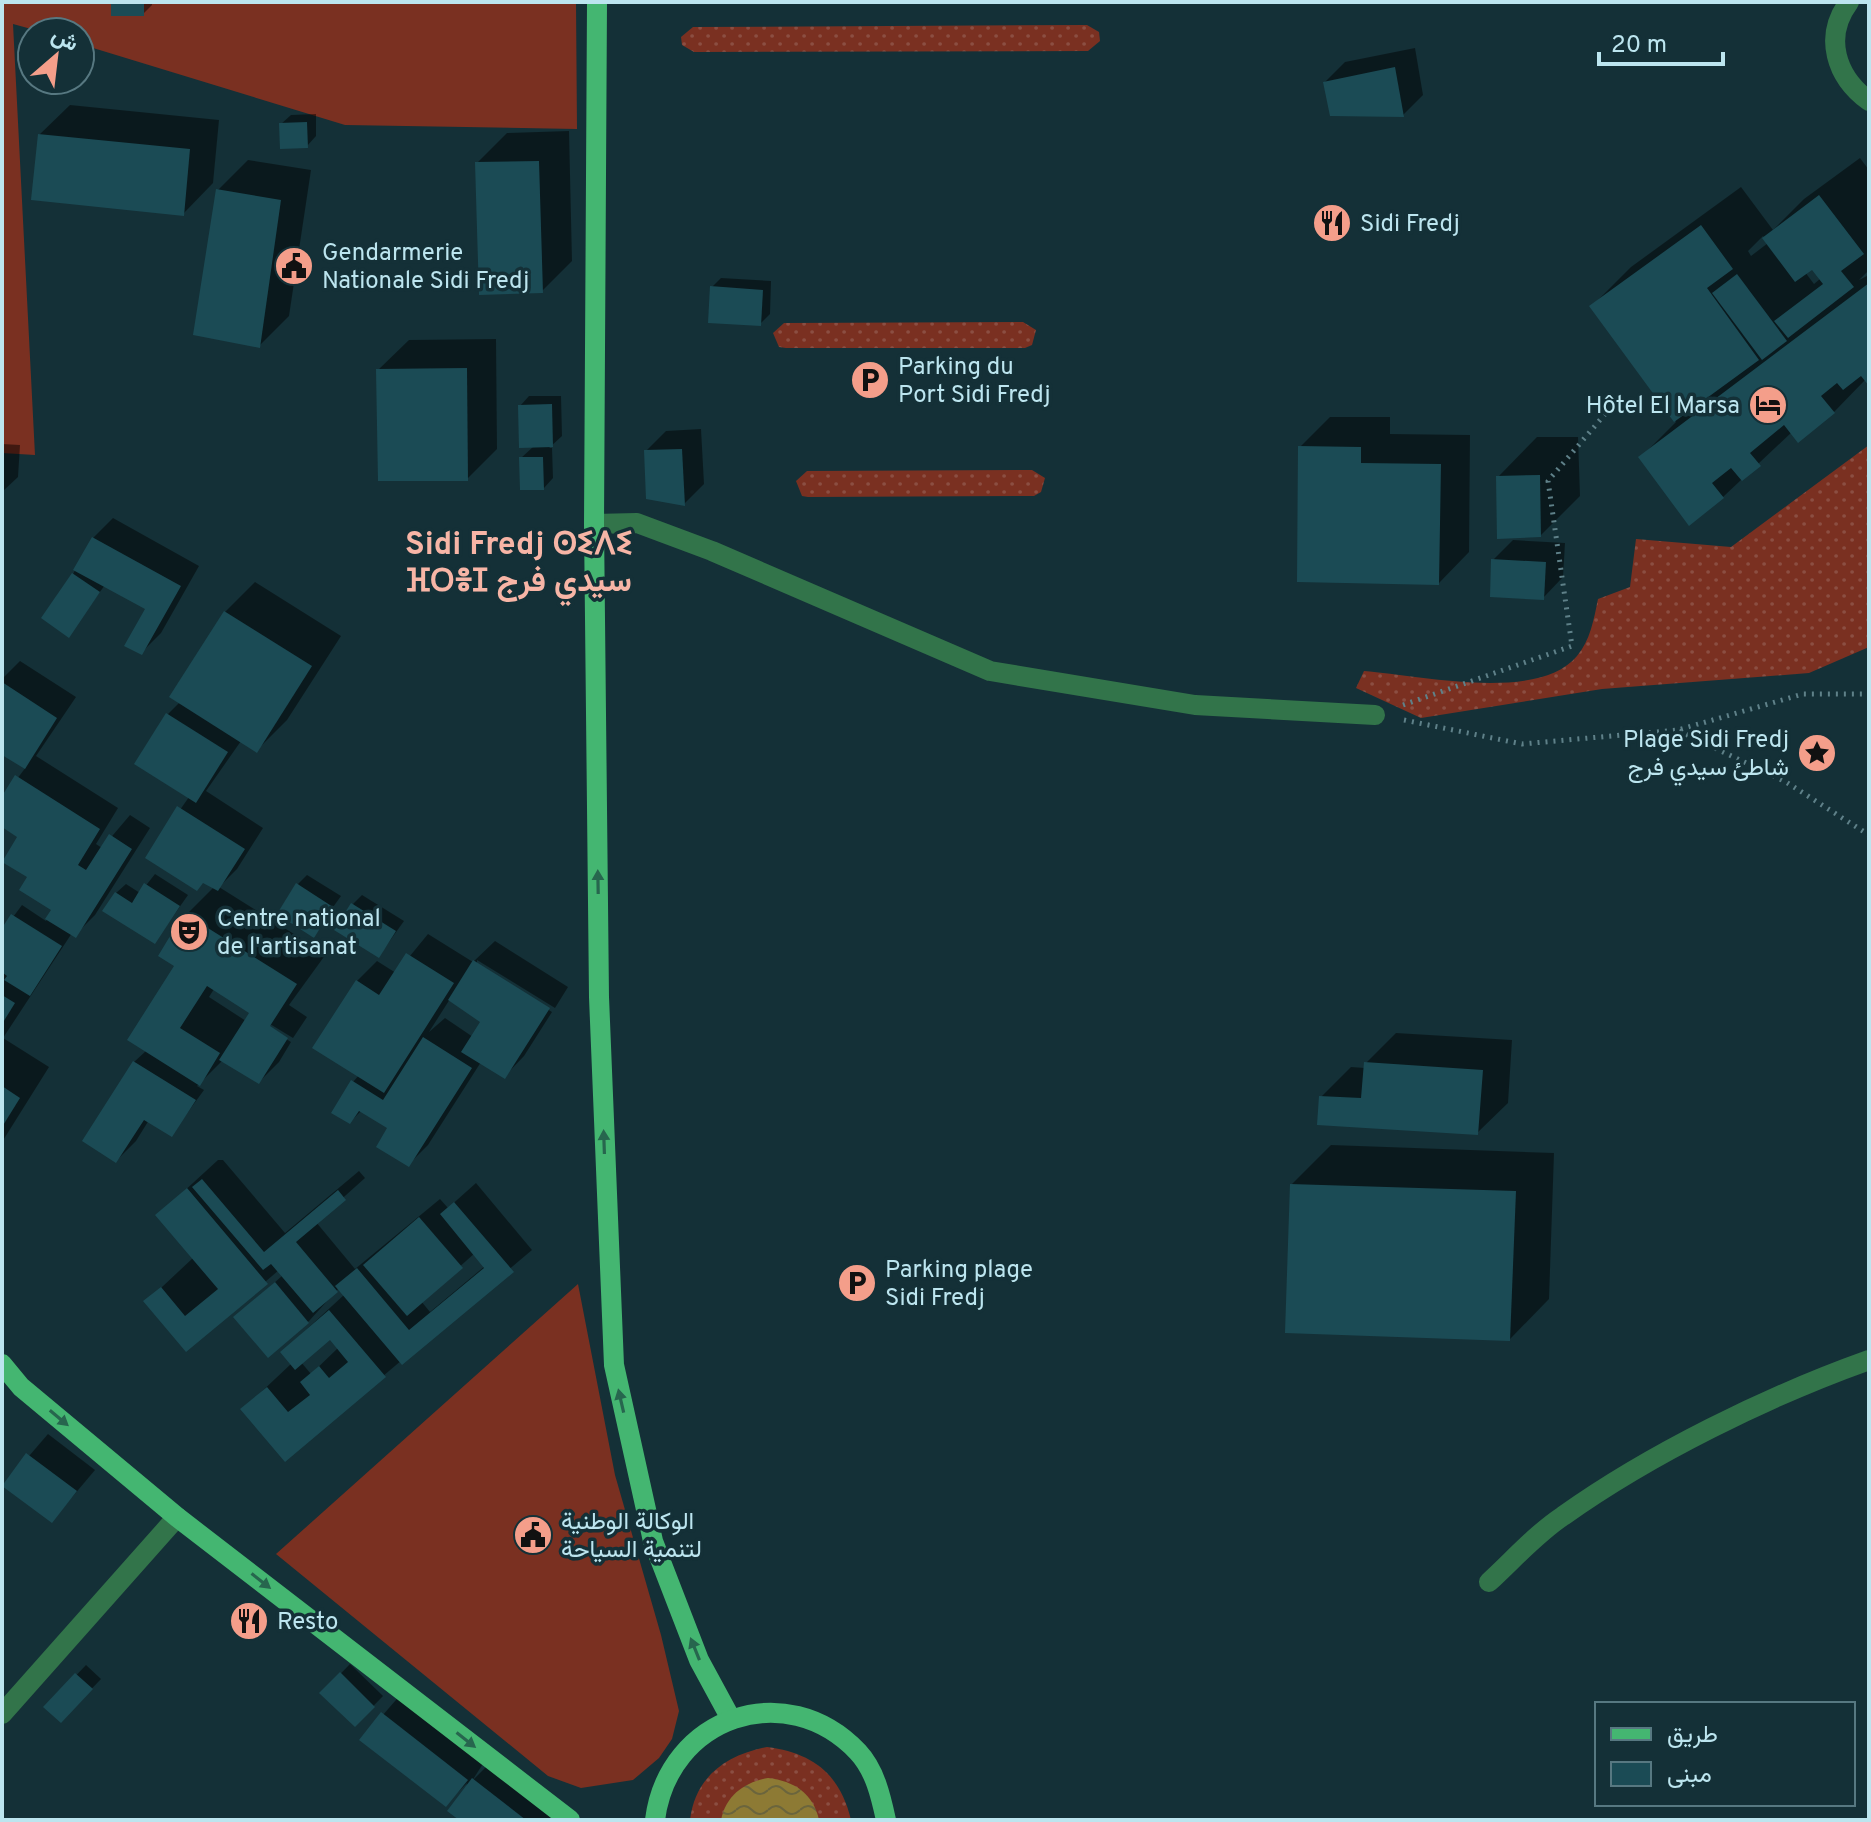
<svg xmlns="http://www.w3.org/2000/svg" width="1871" height="1822" font-family="Overpass,Vazirmatn,'Noto Sans Tifinagh',sans-serif">
<style>
.grass{fill:url(#grass-dots)}
.garden{fill:#7a3021}
.water{fill:url(#water-waves)}
.shadow{fill:#0007;fill-rule:evenodd}
.building{fill:#1b4b55}
.lines{fill:none;stroke-linecap:round;stroke-linejoin:round}
.path{stroke:#5f8189;stroke-width:5;stroke-dasharray:2 6;stroke-linecap:butt}
.minor{stroke:#32744a;stroke-width:20}
.major{stroke:#44b671;stroke-width:20}
.oneway{fill:#27664e}
.labels{text-anchor:middle;stroke-width:7;stroke-linejoin:round;paint-order:stroke}
.poi-label{font-size:24px;fill:#bce5ef;stroke:#143037;text-anchor:start}
.district-label{font-size:32px;font-weight:bold;fill:#f7b5a6;stroke:#143037}
</style>
<defs>
<pattern id="grass-dots" width="8" height="8" patternUnits="userSpaceOnUse" patternTransform="scale(2)"><rect width="8" height="8" fill="#7a3021"/><path d="M2 2h.1M6 6h.1" fill="none" stroke="#8b4e42" stroke-width="1.8" stroke-linecap="round"/></pattern>
<pattern id="water-waves" width="16" height="10" patternUnits="userSpaceOnUse" patternTransform="scale(2)"><rect width="16" height="10" fill="#8d7a34"/><path d="M0 5q4-4 8 0t8 0" fill="none" stroke="#6b653c"/></pattern>
</defs>
<rect width="100%" height="100%" fill="#143037"/>
<g class="grass">
<path d="M1087,25L1099,32L1100,41L1088,51L694,52L682,45L681,37L693,27Z"/>
<path d="M1023,322L1036,330L1032,345L1025,348H786L779,347L773,333L784,323Z"/>
<path d="M1869,445V647L1809,673L1602,689L1421,718L1356,688L1364,671C1418,675 1538,703 1577,656C1590,641 1594,619 1598,599L1630,587L1636,539L1731,547Z"/>
<path d="M1032,470L1045,478L1041,492L1034,496L808,497L802,496L796,481L807,471Z"/>
<path d="M767,1747C813,1753 840,1774 851,1820H690C695,1777 726,1755 767,1747Z"/>
</g>
<g class="garden">
<path d="M2,2H576L577,129L345,125L80,44V32H42L13,24L35,455L2,453Z"/>
<path d="M578,1284L615,1475L661,1635L679,1711L672,1739L659,1758L633,1780L581,1788L548,1776L276,1554Z"/>
</g>
<path class="water" d="M768,1778C794,1781 813,1793 819,1820H721C726,1795 745,1782 768,1778Z"/>
<g class="shadow">
<path d="M113,2H152V5L143,14Z"/>
<path d="M1415,48L1423,95L1403,115L1325,82L1345,62Z"/>
<path d="M70,105L219,120L213,183L183,214L39,135Z"/>
<path d="M316,114V136L307,146L281,124L291,115Z"/>
<path d="M569,131L572,261L542,291L477,163L507,133Z"/>
<path d="M1860,158L1869,170V270L1859,280L1869,275V383L1866,379L1834,412L1792,432L1723,497L1641,457L1676,422L1592,306L1631,267L1741,187L1773,230L1804,199ZM1763,236L1768,243L1751,256L1748,251ZM1812,267L1821,278L1814,284L1805,272Z"/>
<path d="M248,160L311,170L289,316L259,346L218,190Z"/>
<path d="M721,278L771,281L770,314L760,324L712,287Z"/>
<path d="M496,339L497,449L467,479L378,370L409,340Z"/>
<path d="M529,396H561L562,436L549,448H552L553,478L544,488L521,458L534,446L520,406Z"/>
<path d="M1330,417H1390V434L1470,435L1469,552L1439,583L1300,447Z"/>
<path d="M701,429L704,484L684,504L646,451L666,431Z"/>
<path d="M1537,437H1578L1580,496L1541,535L1498,477Z"/>
<path d="M2,444L20,445L18,477L2,492Z"/>
<path d="M113,518L199,566L161,633L141,653L147,609L105,585L68,635L73,574L93,538Z"/>
<path d="M1513,540L1565,543L1563,577L1543,598L1493,560Z"/>
<path d="M255,582L341,636L287,720L257,750L241,741L206,791L263,828L237,869L219,887L326,954L289,1005L307,1017L293,1038L270,1024L267,1027L291,1042L279,1062L259,1082L223,1060L197,1086L204,1090L172,1134L149,1120L136,1141L116,1161L134,1062L147,1050L176,965L186,915L214,887L147,857L189,797L168,714L180,702L225,612ZM214,989L252,1012L246,1021L209,997Z"/>
<path d="M20,661L76,697L36,756L118,808L96,844L102,848L130,815L150,828L95,915L75,935L72,933L3,1038L49,1067L2,1142V932L22,905L46,921L53,909L29,877L20,837L2,825V799L26,767L2,752V679Z"/>
<path d="M155,874L188,895L155,942L116,893L126,884L140,893Z"/>
<path d="M307,875L341,896L313,935L298,884Z"/>
<path d="M362,895L404,921L379,956L353,904Z"/>
<path d="M428,934L473,962L495,941L568,987L555,1008L477,960V965L552,1012L524,1056L504,1077L481,1062L428,1145L408,1165L390,1128L362,1110L350,1122L353,1082L359,1075L357,981L377,961L396,973ZM450,999L483,1021L473,1037L445,1018L429,1032Z"/>
<path d="M1396,1033L1512,1040L1508,1103L1477,1133L1321,1097L1351,1067L1365,1068L1366,1063Z"/>
<path d="M1331,1145L1554,1153L1549,1299L1510,1339L1292,1184Z"/>
<path d="M218,1160H223L285,1233L359,1171L365,1178L316,1222L355,1269L440,1199L448,1208L476,1183L532,1250L285,1459L243,1409L292,1363L282,1352L345,1294L339,1288L309,1321L268,1355L236,1317L283,1275L279,1270L186,1350L146,1302L194,1257L158,1215ZM475,1253L485,1266L430,1312L421,1301ZM330,1338L338,1348L311,1374L301,1362Z"/>
<path d="M48,1434L95,1470L52,1521L4,1485Z"/>
<path d="M350,1664L383,1696L355,1725L322,1693Z"/>
<path d="M86,1665L101,1679L61,1721L46,1707Z"/>
<path d="M402,1693L486,1759L472,1781L494,1759L571,1820H462L467,1783L446,1804L362,1739Z"/>
</g>
<g class="building">
<rect x="111" y="2" width="33" height="14"/>
<path d="M1395,67L1404,117L1330,116L1323,82Z"/>
<path d="M307,122L308,148L280,149L279,123Z"/>
<path d="M38,134L190,149L184,216L31,200Z"/>
<path d="M539,161L543,293L479,295L475,162Z"/>
<path d="M216,189L281,200L260,348L193,335Z"/>
<path d="M1819,195L1864,254L1841,271L1854,287L1788,338L1774,321L1823,284L1812,270L1795,282L1762,238Z"/>
<path d="M1701,225L1733,269L1707,288L1759,360L1674,422L1589,306Z"/>
<path d="M1737,274L1787,341L1762,360L1712,293Z"/>
<path d="M1869,283V386L1861,376L1843,390L1837,383L1821,396L1835,413L1798,443L1784,425L1750,453L1761,466L1742,481L1731,468L1712,483L1724,498L1689,526L1638,457Z"/>
<path d="M710,286L763,290L761,326L708,323Z"/>
<path d="M467,368L468,481H378L376,369Z"/>
<path d="M552,404L553,447L519,448L518,405Z"/>
<path d="M1298,446L1361,447V463L1441,464L1439,585L1297,582Z"/>
<path d="M682,449L685,506L646,499L644,450Z"/>
<path d="M519,457H543L544,490H520Z"/>
<path d="M1540,475L1541,537L1497,539L1496,476Z"/>
<path d="M92,537L181,586L142,655L124,646L145,609L73,570Z"/>
<path d="M1491,559L1546,562L1544,600L1490,597Z"/>
<path d="M72,573L100,592L69,638L41,618Z"/>
<path d="M224,611L312,666L257,753L169,697Z"/>
<path d="M2,682L57,718L25,769L2,755Z"/>
<path d="M166,713L228,752L196,803L134,764Z"/>
<path d="M15,775L100,829L78,865L86,870L109,834L132,849L76,938L45,919L51,910L19,890L27,877L2,862L17,837L2,827V796Z"/>
<path d="M177,806L245,849L218,891L203,883L197,891L145,858Z"/>
<path d="M144,883L180,906L155,944L102,911L115,892L132,903Z"/>
<path d="M296,883L333,907L314,938L277,914Z"/>
<path d="M351,903L396,931L379,958L334,930Z"/>
<path d="M184,913L297,984L270,1026L288,1038L259,1084L219,1060L249,1013L207,986L180,1028L220,1053L200,1086L127,1040L174,966L158,956Z"/>
<path d="M11,914L62,946L30,996L4,980L7,976L2,972V928Z"/>
<path d="M406,953L454,983L384,1093L312,1048L356,980L379,995Z"/>
<path d="M473,960L550,1008L505,1079L461,1052L480,1022L448,1000Z"/>
<path d="M2,995L15,1003L2,1024Z"/>
<path d="M423,1037L472,1068L409,1167L376,1147L387,1128L359,1111L350,1124L331,1113L351,1080L383,1100Z"/>
<path d="M133,1061L196,1100L172,1137L144,1120L116,1163L82,1141Z"/>
<path d="M1364,1062L1483,1070L1478,1135L1317,1125L1319,1096L1361,1098Z"/>
<path d="M2,1086L20,1098L2,1127Z"/>
<path d="M202,1179L264,1252L338,1190L346,1200L296,1242L338,1292L313,1313L271,1264L263,1270L192,1187Z"/>
<path d="M1290,1184L1516,1191L1510,1341L1285,1333Z"/>
<path d="M187,1188L268,1284L186,1352L143,1301L161,1287L185,1316L218,1289L155,1215Z"/>
<path d="M454,1202L514,1272L402,1365L335,1286L357,1268L409,1330L484,1268L440,1214Z"/>
<path d="M419,1217L463,1268L407,1316L363,1265Z"/>
<path d="M275,1282L309,1323L268,1358L233,1317Z"/>
<path d="M329,1310L386,1377L285,1462L240,1409L267,1387L288,1412L310,1395L300,1382L319,1366L329,1378L348,1362L330,1340L295,1370L280,1352Z"/>
<path d="M26,1453L77,1491L52,1523L2,1486Z"/>
<path d="M340,1672L375,1707L355,1727L319,1693Z"/>
<path d="M75,1673L93,1689L61,1723L43,1707Z"/>
<path d="M381,1712L468,1780L446,1807L359,1740Z"/>
<path d="M472,1778L526,1820H459L447,1811Z"/>
</g>
<g class="lines">
<g class="path">
<path d="M1403,705L1572,646L1548,481L1606,413"/>
<path d="M1404,720L1522,744L1678,730L1803,694H1869"/>
<path d="M1679,731L1786,782L1869,835"/>
</g>
<g class="minor">
<path d="M1849,2C1823,37 1836,77 1869,101"/>
<path d="M594,524L637,523L712,551L990,671L1195,705L1375,715"/>
<path d="M1489,1582C1513,1560 1536,1534 1563,1516C1650,1454 1768,1396 1869,1360"/>
<path d="M2,1714L177,1517"/>
</g>
<g class="major">
<path d="M597,2L594,524L599,997L614,1365L653,1541L699,1660L731,1719"/>
<path d="M2,1364L21,1387L177,1517L570,1820"/>
<path d="M655,1820C668,1717 786,1676 858,1752C875,1770 881,1797 886,1820"/>
</g>
</g>
<defs><path id="oneway-solid" d="M-6-.8H1V-3.2L6.5 0L1 3.2V.8H-6Z" transform="scale(2)"/></defs>
<g class="oneway">
<use href="#oneway-solid" transform="translate(598 882) rotate(-91)"/>
<use href="#oneway-solid" transform="translate(604 1142) rotate(-92)"/>
<use href="#oneway-solid" transform="translate(621 1401) rotate(-103)"/>
<use href="#oneway-solid" transform="translate(59 1418) rotate(40)"/>
<use href="#oneway-solid" transform="translate(261 1581) rotate(38)"/>
<use href="#oneway-solid" transform="translate(695 1649) rotate(-112)"/>
<use href="#oneway-solid" transform="translate(466 1740) rotate(38)"/>
</g>
<defs>
<symbol id="restaurant-disc" viewBox="-11 -11 22 22"><circle r="9.5" fill="#f49e8a" stroke="#143037"/><path d="M-5-6h1v4h1v-4h1v4h1v-4h1v5L-1.5 .5V6h-2V.5L-5-1ZM5-6V6H3V1.5H1.5Q1.5-4 5-6Z" fill="#111"/></symbol>
<symbol id="civic-disc" viewBox="-11 -11 22 22"><circle r="9.5" fill="#f49e8a" stroke="#143037"/><path d="M-.6-6.5H3V-4.5H.6V-3L4-1V1h2V6H-6V1h2V-1L-.6-3ZM-1.2 2.5V6h2.4V2.5Z" fill="#111"/></symbol>
<symbol id="parking-disc" viewBox="-11 -11 22 22"><circle r="9.5" fill="#f49e8a" stroke="#143037"/><path d="M-3.5-5.5H1a3.5 3.5 0 0 1 0 7H-1V5.5H-3.5ZM-1-3.4V-.6H.8a1.4 1.4 0 0 0 0-2.8Z" fill="#111"/></symbol>
<symbol id="hotel-disc" viewBox="-11 -11 22 22"><circle r="9.5" fill="#f49e8a" stroke="#143037"/><path d="M-6-4.5h1.5V1H6V5H4.5V3h-9V5H-6ZM-4 0a1.8 1.8 0 1 1 3.6 0ZM.5 0V-2.5h3Q6-2.5 6 0Z" fill="#111"/></symbol>
<symbol id="sight-disc" viewBox="-11 -11 22 22"><circle r="9.5" fill="#f49e8a" stroke="#143037"/><path d="M0-6L1.8-2.2L6-1.7L2.9 1.2L3.7 5.4L0 3.3L-3.7 5.4L-2.9 1.2L-6-1.7L-1.8-2.2Z" fill="#111"/></symbol>
<symbol id="theatre-disc" viewBox="-11 -11 22 22"><circle r="9.5" fill="#f49e8a" stroke="#143037"/><path d="M-5-5.5Q0-4 5-5.5V0Q5 5 0 6Q-5 5-5 0ZM-3.3-2.5H-1v1.5H-3.3ZM1-2.5H3.3v1.5H1ZM-2.8 1Q0 5.5 2.8 1Z" fill="#111"/></symbol>
</defs>
<g fill-rule="evenodd">
<use href="#restaurant-disc" x="1310" y="201" width="44" height="44"/>
<use href="#civic-disc" x="272" y="244" width="44" height="44"/>
<use href="#parking-disc" x="848" y="358" width="44" height="44"/>
<use href="#hotel-disc" x="1746" y="383" width="44" height="44"/>
<use href="#sight-disc" x="1795" y="731" width="44" height="44"/>
<use href="#theatre-disc" x="167" y="910" width="44" height="44"/>
<use href="#parking-disc" x="835" y="1261" width="44" height="44"/>
<use href="#civic-disc" x="511" y="1513" width="44" height="44"/>
<use href="#restaurant-disc" x="227" y="1599" width="44" height="44"/>
</g>
<g class="labels">
<g class="poi-label">
<text x="1360" y="231">Sidi Fredj</text>
<text x="322" y="260">Gendarmerie<tspan x="322" dy="28">Nationale Sidi Fredj</tspan></text>
<text x="898" y="374">Parking du<tspan x="898" dy="28">Port Sidi Fredj</tspan></text>
<text x="1740" y="413" text-anchor="end">Hôtel El Marsa</text>
<text x="1789" y="747" text-anchor="end">Plage Sidi Fredj<tspan x="1789" dy="28">شاطئ سيدي فرج</tspan></text>
<text x="217" y="926">Centre national<tspan x="217" dy="28">de l'artisanat</tspan></text>
<text x="885" y="1277">Parking plage<tspan x="885" dy="28">Sidi Fredj</tspan></text>
<text x="561" y="1529">الوكالة الوطنية<tspan x="561" dy="28">لتنمية السياحة</tspan></text>
<text x="277" y="1629">Resto</text>
</g>
<g class="district-label">
<text x="519" y="554">Sidi Fredj ⵙⵉⴷⵉ<tspan x="519" dy="37">ⴼⵔⴻⵊ سيدي فرج</tspan></text>
</g>
</g>
<rect width="1871" height="1822" fill="none" stroke="#bce5ef" stroke-width="8"/>
<rect x="1595" y="1702" width="260" height="104" fill="#143037" stroke="#577881" stroke-width="2"/>
<rect x="1611" y="1728" width="40" height="12" fill="#44b671" stroke="#577881" stroke-width="2"/>
<text x="1667" y="1742" font-size="24" fill="#bce5ef">طريق</text>
<rect x="1611" y="1762" width="40" height="24" fill="#1b4b55" stroke="#577881" stroke-width="2"/>
<text x="1667" y="1782" font-size="24" fill="#bce5ef">مبنى</text>
<g transform="translate(56 56) rotate(28)"><circle r="38" fill="#143037" stroke="#577881" stroke-width="2"/>
<path d="M0-6L14 30L0 20L-14 30Z" fill="#f49e8a"/>
<text y="-12" font-size="22" font-weight="bold" text-anchor="middle" fill="#bce5ef">ش</text>
</g>
<path d="M1599 52v12h124v-12" fill="none" stroke="#bce5ef" stroke-width="4"/>
<text x="1611" y="52" font-size="24" fill="#bce5ef" stroke="#143037" stroke-width="6" paint-order="stroke">20 m</text>
</svg>
